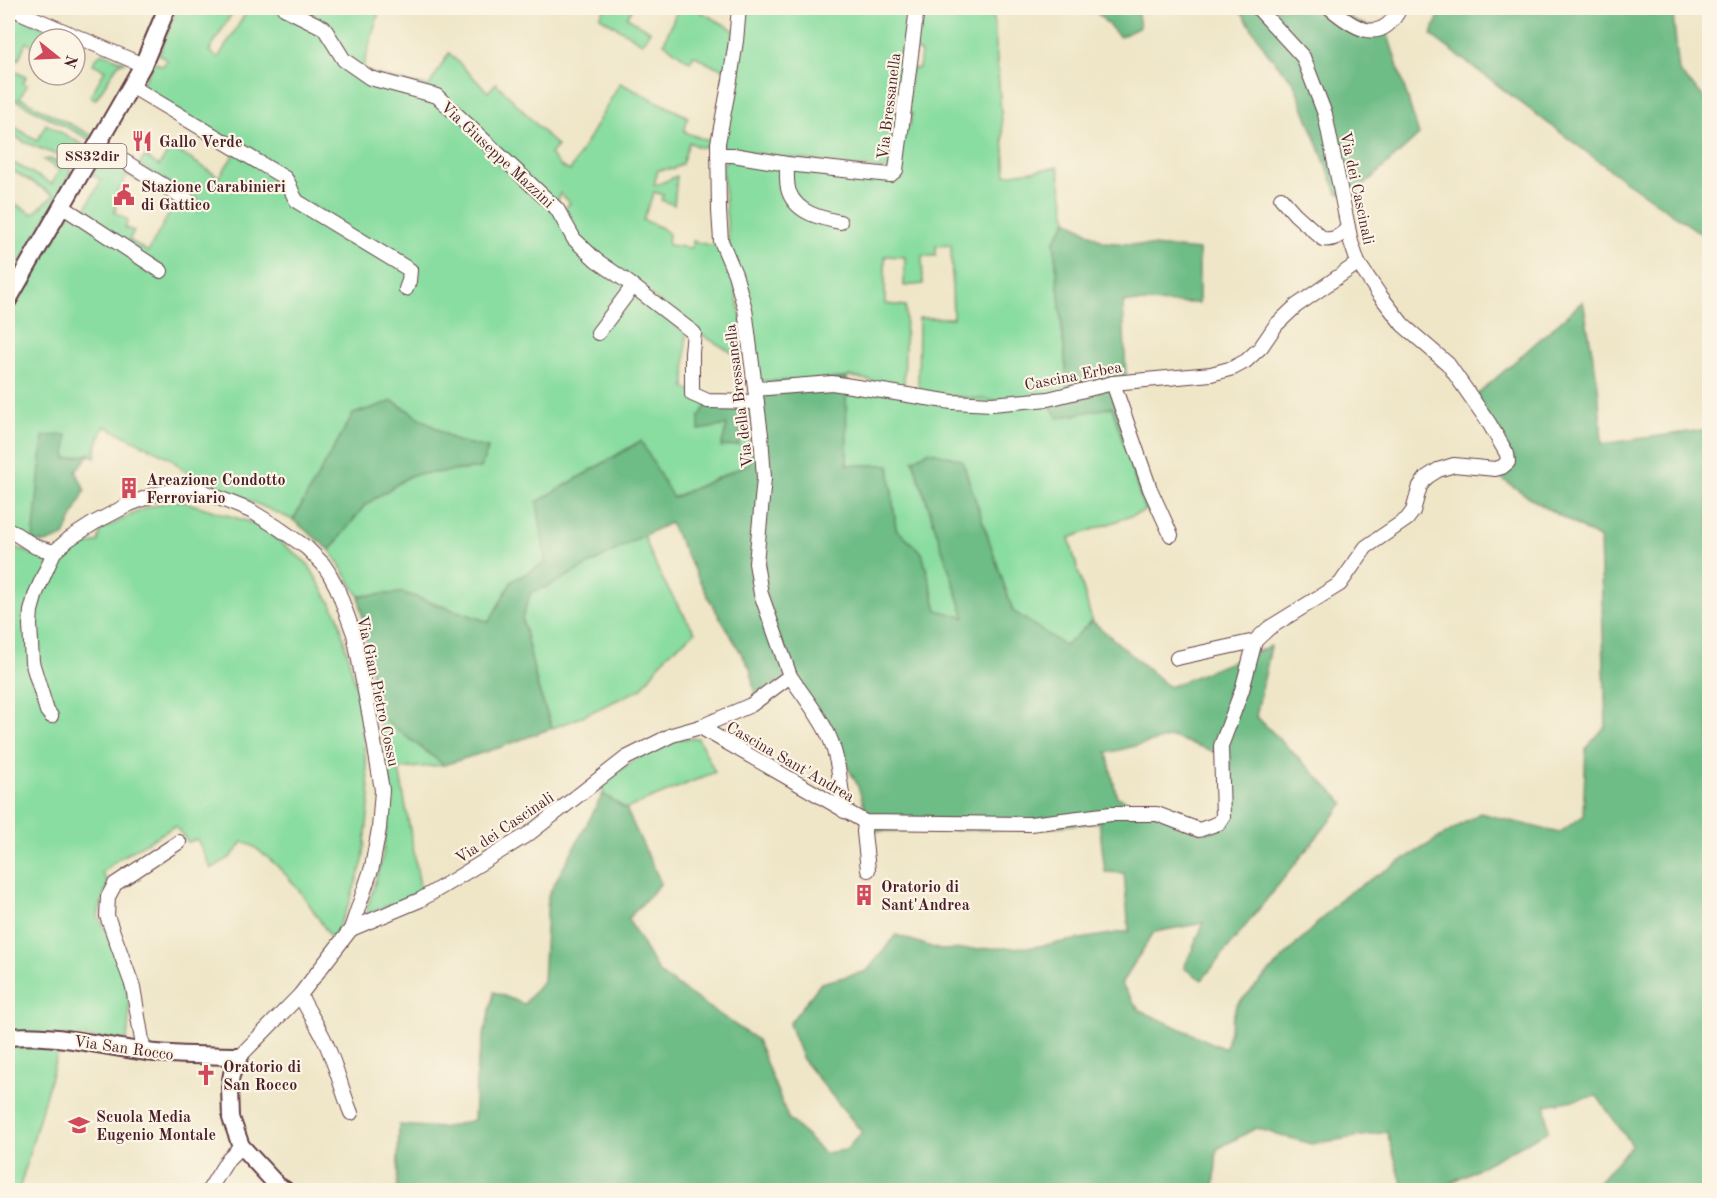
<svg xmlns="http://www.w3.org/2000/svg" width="1717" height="1198" font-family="'Old Standard TT',serif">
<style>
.green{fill:#89dda0;stroke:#6a7e66;stroke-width:1.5}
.forest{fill:#6ebc86;stroke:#5c6e58;stroke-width:1.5;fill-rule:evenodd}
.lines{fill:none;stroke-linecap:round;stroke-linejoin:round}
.minor-casing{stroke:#633d43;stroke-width:16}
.major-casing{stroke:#633d43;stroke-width:20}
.minor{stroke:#fff;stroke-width:14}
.major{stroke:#fff;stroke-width:16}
.labels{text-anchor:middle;stroke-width:4.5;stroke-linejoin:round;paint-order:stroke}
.shield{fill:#fcf5e5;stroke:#7f5f63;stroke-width:1.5}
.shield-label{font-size:15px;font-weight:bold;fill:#4a1f2b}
.street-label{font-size:16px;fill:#4a1f2b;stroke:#fcf5e5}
.poi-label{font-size:16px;font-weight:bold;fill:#4a1f2b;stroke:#fcf5e5;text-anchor:start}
</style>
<rect width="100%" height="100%" fill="#fcf5e5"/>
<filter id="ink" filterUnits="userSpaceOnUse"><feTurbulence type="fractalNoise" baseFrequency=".0167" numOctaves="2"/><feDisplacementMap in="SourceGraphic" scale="12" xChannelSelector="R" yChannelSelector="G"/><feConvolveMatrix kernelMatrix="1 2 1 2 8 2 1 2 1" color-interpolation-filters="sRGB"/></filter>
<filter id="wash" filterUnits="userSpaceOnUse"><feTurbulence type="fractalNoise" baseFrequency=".008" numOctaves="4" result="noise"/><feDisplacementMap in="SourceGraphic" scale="24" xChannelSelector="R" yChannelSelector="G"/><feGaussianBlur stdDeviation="1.35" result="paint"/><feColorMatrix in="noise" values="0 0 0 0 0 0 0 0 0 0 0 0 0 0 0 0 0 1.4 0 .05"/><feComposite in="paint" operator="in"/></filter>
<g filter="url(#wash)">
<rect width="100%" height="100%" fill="#efe6c8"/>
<g class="green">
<path d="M177,8H235L209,51L218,58L249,8H380L363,67L370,73L404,82L429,86L449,53L488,92L496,83L557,146L550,154L560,166L570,171L620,83L688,117L684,132L712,142L711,147H698L689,142L682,164L673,169L658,170L654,185C663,184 668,179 677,176L674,205L661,200L663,195L654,192L643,220L662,228L669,234L668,245L692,248L693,241L709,245L719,243L733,275L748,354L736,355L697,332L577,237L562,211L570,203L560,193L556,208L574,239L686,334L685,388L712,397L739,445L741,410L730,397L751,398L749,464L672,498L640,441L538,502L546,563L512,581L489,622L404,593L359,596L330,550L365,505L411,475L481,468L488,448L456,441L393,401L353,414L293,520L207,482L183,470L170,458L105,426L97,443L95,458L90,454L66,459L33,541L15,533L8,521V320L39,264L73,209L83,213L101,180L92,175L99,162L104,158H111L144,178L142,183L127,175L116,194L120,197L114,206L117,208L114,212L128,220L125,228L134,231L129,240L148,252L176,201H180L199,211L203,203L139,165L145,156L159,166L171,147L219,177L239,147L140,87L155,62L163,66L167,60L159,55Z"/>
<path d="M605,8H633L627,17L650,31L642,43L600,17Z"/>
<path d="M678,8H694L734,30L727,70L709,64L694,55L690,62L664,43Z"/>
<path d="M743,8L828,12L830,8H912L891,171L722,149Z"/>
<path d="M920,8H993L1006,175L1058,167L1067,220L1054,242L1068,391L1004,401L918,393L919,318H953L951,245L936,246V256H922L923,284L904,286L905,257L885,256V304L906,306L904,388L849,376L846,378L854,390L1049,404L1058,418L1112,407L1145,511L1069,538L1092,621L1065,646L1013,612L962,460H913L965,618L937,610L922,553L896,529L889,465L847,466L846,378L761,382L729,245L722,165L728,159C784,166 840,171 897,179L899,176L903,129L910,125L912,113L906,112L911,69L919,68L921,53L914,48Z"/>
<path d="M8,13L17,16L73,39H39V59L37,58V49L26,42L19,59L18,58L16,61L8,56Z"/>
<path d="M102,53L125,62L118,64L96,99L90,97L105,70L93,64L96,58Z"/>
<path d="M8,64L13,67L12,70L26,77L23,83L27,85L20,98L93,136L91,140L8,96Z"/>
<path d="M8,123L37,141L46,124L85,146L86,150L77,163L24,142L8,132Z"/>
<path d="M50,159L70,167V172L56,201L8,283V200L33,214L54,195L8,168V160L52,184L59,170L44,160Z"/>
<path d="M173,500L185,502L259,525L308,564L338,616L358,696L370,797L363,861L349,904L332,940C313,909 295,880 267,857C259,851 253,844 243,842L231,857L211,869L197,839L188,842L175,826L118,859L102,873L108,882L98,916C113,943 127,971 129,1003C130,1015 128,1028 127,1040L8,1033V589L15,547L35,555L62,562L76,549L98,542L101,530L143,509Z"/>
<path d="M644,535C655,571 675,601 695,632L666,656L641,689L574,720L552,728L538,688L522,618L531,592L549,586Z"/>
<path d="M378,715L444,765L399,769L421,892L365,915L382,859L390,807L384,742Z"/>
<path d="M698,738L715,772L626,809L603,794V782L638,757L676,739Z"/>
<path d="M26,1044H60L19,1190H8V1046Z"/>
</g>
<g class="forest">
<path d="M1096,8H1137L1140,27L1120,37L1097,13Z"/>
<path d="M1236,8H1340L1355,21L1371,27L1384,22L1419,135L1351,197L1337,193L1294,83L1269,55L1244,16Z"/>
<path d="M1442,8H1629L1673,14L1679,72L1709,102V239L1621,178L1431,35Z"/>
<path d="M1067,220L1104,242L1199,250V303L1123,302L1126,378L1068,391L1054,242Z"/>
<path d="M1583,301L1598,385L1602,444L1709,429V1190H1591L1632,1145L1597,1096L1546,1105L1548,1131L1437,1190H1404L1387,1132L1311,1144L1256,1128L1217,1149L1214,1190H397L399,1125L442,1128L474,1120L477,1065L494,992L524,1004L543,981L548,896L603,794L626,809L661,883L628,919L659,973L757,1040L788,1118L824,1153L846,1150L862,1132L803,1060L789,1024L821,983L867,971L896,935L940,950L1033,947L1129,931L1124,873L1105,872L1099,822L1034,829L873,831L857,784L795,673L755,695L750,668L709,599L670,523L644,535L549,586L531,592L522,618L538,688L552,728L501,747L444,765L378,715L359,596L403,593L489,622L512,581L546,563L537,502L641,441L673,498L749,464L763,381H829L846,378L847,465H889L896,529L922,553L937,610L965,618L913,460L929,451L962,460L1013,611L1065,646L1092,621L1169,687L1271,646L1256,716L1344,803L1202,980L1184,968L1204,923L1154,932L1121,984L1139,1010L1225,1049L1236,1006L1345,895L1480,813L1559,833L1583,816L1586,748L1606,726L1600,539L1533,500L1498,476L1513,462L1476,396ZM1172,737L1230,757L1228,816L1201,832L1117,797L1107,753Z"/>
<path d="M1111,388L1153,508L1145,511L1112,407L1058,418L1049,404Z"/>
<path d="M712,397H730L741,410L739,445L721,447L727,425L699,430V417Z"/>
<path d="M393,401L456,441L488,448L481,468L411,475L365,505L330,550L293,520L353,414Z"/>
<path d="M67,435L66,459L90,454L76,471L85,490L64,536L45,543L33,541L43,436Z"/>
</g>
</g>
<g filter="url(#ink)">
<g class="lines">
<defs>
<g id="minor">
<path d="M12,8L24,14L143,65"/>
<path d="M284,8L324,28L344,60L370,78L437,96L557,209L574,239L596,260L625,280L694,333L692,352V394L708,401L757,402"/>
<path d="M1330,8C1355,29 1381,46 1400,8"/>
<path d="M131,86L285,178C292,186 291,195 298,202L410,270L409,281L406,289"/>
<path d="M98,145L189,201"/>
<path d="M718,155H733L787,164L890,175L896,170L917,8"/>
<path d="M787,164C787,172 786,184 789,192C797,213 820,218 840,222"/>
<path d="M1281,198L1295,214L1323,239C1334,241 1341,235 1348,228"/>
<path d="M63,207L161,271"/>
<path d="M598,333L633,286"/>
<path d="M1113,383L1150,489L1171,535"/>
<path d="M755,389L832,383L952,402L992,404L1048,399L1113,383L1211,374L1233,368L1246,361L1261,347L1276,325L1296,306L1358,263"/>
<path d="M8,529L36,547L54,552"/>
<path d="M1177,658L1255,641L1269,628L1340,584L1366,547L1407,519L1413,511L1420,486L1427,477L1438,470L1454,465L1495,469L1502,467L1508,462L1507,454L1489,423L1448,364L1403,325L1379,294L1358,263L1351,242L1325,114L1303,57L1258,8"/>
<path d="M790,676C803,695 823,720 831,741C839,763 841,788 844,811"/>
<path d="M51,716L47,711L32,662L30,625L31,611L36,593L54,552L69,539L94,523L130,504L156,494L192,487L251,511L277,527L307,548L323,564L329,573L337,588L354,634L370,718L382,790L379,829L372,867L351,929L300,995L240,1056"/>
<path d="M700,727L865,822L1030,824L1111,814H1157L1199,830L1219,823L1223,817L1221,746L1242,690L1255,641"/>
<path d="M865,822L864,832L868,870"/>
<path d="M351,929L420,900L455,879L530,833L626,758L672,735L700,727L751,705L790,676L761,594L756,563L764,478L761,435L745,309L735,274L721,241L719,211L718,143L730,80L736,41L739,8"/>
<path d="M300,995C307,1009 316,1023 323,1037C335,1061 341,1088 351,1113"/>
<path d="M144,1052L133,987L107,916L108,897L115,884L179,842"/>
<path d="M209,1190L228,1159L241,1146"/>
</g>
<g id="major">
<path d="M8,300L143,65L167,8"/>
<path d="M8,1037C55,1033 100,1046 147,1052C178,1056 209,1055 240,1056L232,1074L230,1087L231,1118L241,1146L278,1186L285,1190"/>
</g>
</defs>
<use href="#minor" class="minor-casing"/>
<use href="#major" class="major-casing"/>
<use href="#minor" class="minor"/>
<use href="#major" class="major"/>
</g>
</g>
<defs>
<symbol id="restaurant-bare" viewBox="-9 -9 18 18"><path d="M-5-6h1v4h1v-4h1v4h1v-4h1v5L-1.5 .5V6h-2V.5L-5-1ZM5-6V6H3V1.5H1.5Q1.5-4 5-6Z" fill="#d1495b" stroke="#fcf5e5" stroke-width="2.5" paint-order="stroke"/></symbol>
<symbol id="civic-bare" viewBox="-9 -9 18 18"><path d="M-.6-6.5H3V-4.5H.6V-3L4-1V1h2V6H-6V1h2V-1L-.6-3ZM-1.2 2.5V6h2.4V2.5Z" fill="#d1495b" stroke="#fcf5e5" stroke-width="2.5" paint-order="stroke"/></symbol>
<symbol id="building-bare" viewBox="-9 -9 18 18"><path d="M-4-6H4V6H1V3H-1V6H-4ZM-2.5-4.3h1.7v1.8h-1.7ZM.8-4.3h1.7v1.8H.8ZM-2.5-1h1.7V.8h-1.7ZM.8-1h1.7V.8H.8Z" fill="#d1495b" stroke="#fcf5e5" stroke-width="2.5" paint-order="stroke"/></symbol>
<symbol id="church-bare" viewBox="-9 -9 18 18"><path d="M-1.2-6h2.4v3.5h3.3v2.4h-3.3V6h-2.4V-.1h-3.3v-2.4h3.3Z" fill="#d1495b" stroke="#fcf5e5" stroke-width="2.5" paint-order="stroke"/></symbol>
<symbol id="school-bare" viewBox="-9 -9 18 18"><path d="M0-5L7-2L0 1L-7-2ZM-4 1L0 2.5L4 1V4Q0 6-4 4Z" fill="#d1495b" stroke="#fcf5e5" stroke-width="2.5" paint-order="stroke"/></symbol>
</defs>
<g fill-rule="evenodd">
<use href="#restaurant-bare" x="127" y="126" width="30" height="30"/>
<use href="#civic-bare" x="109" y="180" width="30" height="30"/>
<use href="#building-bare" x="114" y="473" width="30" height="30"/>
<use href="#building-bare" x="849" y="880" width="30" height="30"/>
<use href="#church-bare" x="191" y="1060" width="30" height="30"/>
<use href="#school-bare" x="64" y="1110" width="30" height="30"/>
</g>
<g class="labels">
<rect class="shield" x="57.5" y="144" width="69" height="24" rx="4.5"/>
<g class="shield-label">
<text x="92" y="161">SS32dir</text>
</g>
<g class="street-label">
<text transform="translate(888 106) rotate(-83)" y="6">Via Bressanella</text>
<text transform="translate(498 154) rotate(43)" y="6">Via Giuseppe Mazzini</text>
<text transform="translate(1358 188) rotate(78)" y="6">Via dei Cascinali</text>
<text transform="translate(1073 375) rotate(-11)" y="6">Cascina Erbea</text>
<text transform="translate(738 396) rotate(-97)" y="6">Via della Bressanella</text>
<text transform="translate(379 691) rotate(78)" y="6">Via Gian Pietro Cossu</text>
<text transform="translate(791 761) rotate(30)" y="6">Cascina Sant'Andrea</text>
<text transform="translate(504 827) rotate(-34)" y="6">Via dei Cascinali</text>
<text transform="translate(124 1047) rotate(8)" y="6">Via San Rocco</text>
</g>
<g class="poi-label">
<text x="159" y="147">Gallo Verde</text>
<text x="141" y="192">Stazione Carabinieri<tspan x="141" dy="18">di Gattico</tspan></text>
<text x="146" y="485">Areazione Condotto<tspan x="146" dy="18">Ferroviario</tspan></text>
<text x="881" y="892">Oratorio di<tspan x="881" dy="18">Sant'Andrea</tspan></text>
<text x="223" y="1072">Oratorio di<tspan x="223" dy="18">San Rocco</tspan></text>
<text x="96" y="1122">Scuola Media<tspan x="96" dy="18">Eugenio Montale</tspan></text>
</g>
</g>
<rect width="1717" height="1198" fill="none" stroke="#fcf5e5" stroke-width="30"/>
<g transform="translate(57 57) rotate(108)"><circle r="28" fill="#fcf5e5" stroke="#b59f9b" stroke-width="1.5"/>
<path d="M0-4.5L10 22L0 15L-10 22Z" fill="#d1495b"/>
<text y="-9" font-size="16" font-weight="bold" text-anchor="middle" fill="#4a1f2b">N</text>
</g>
</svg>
